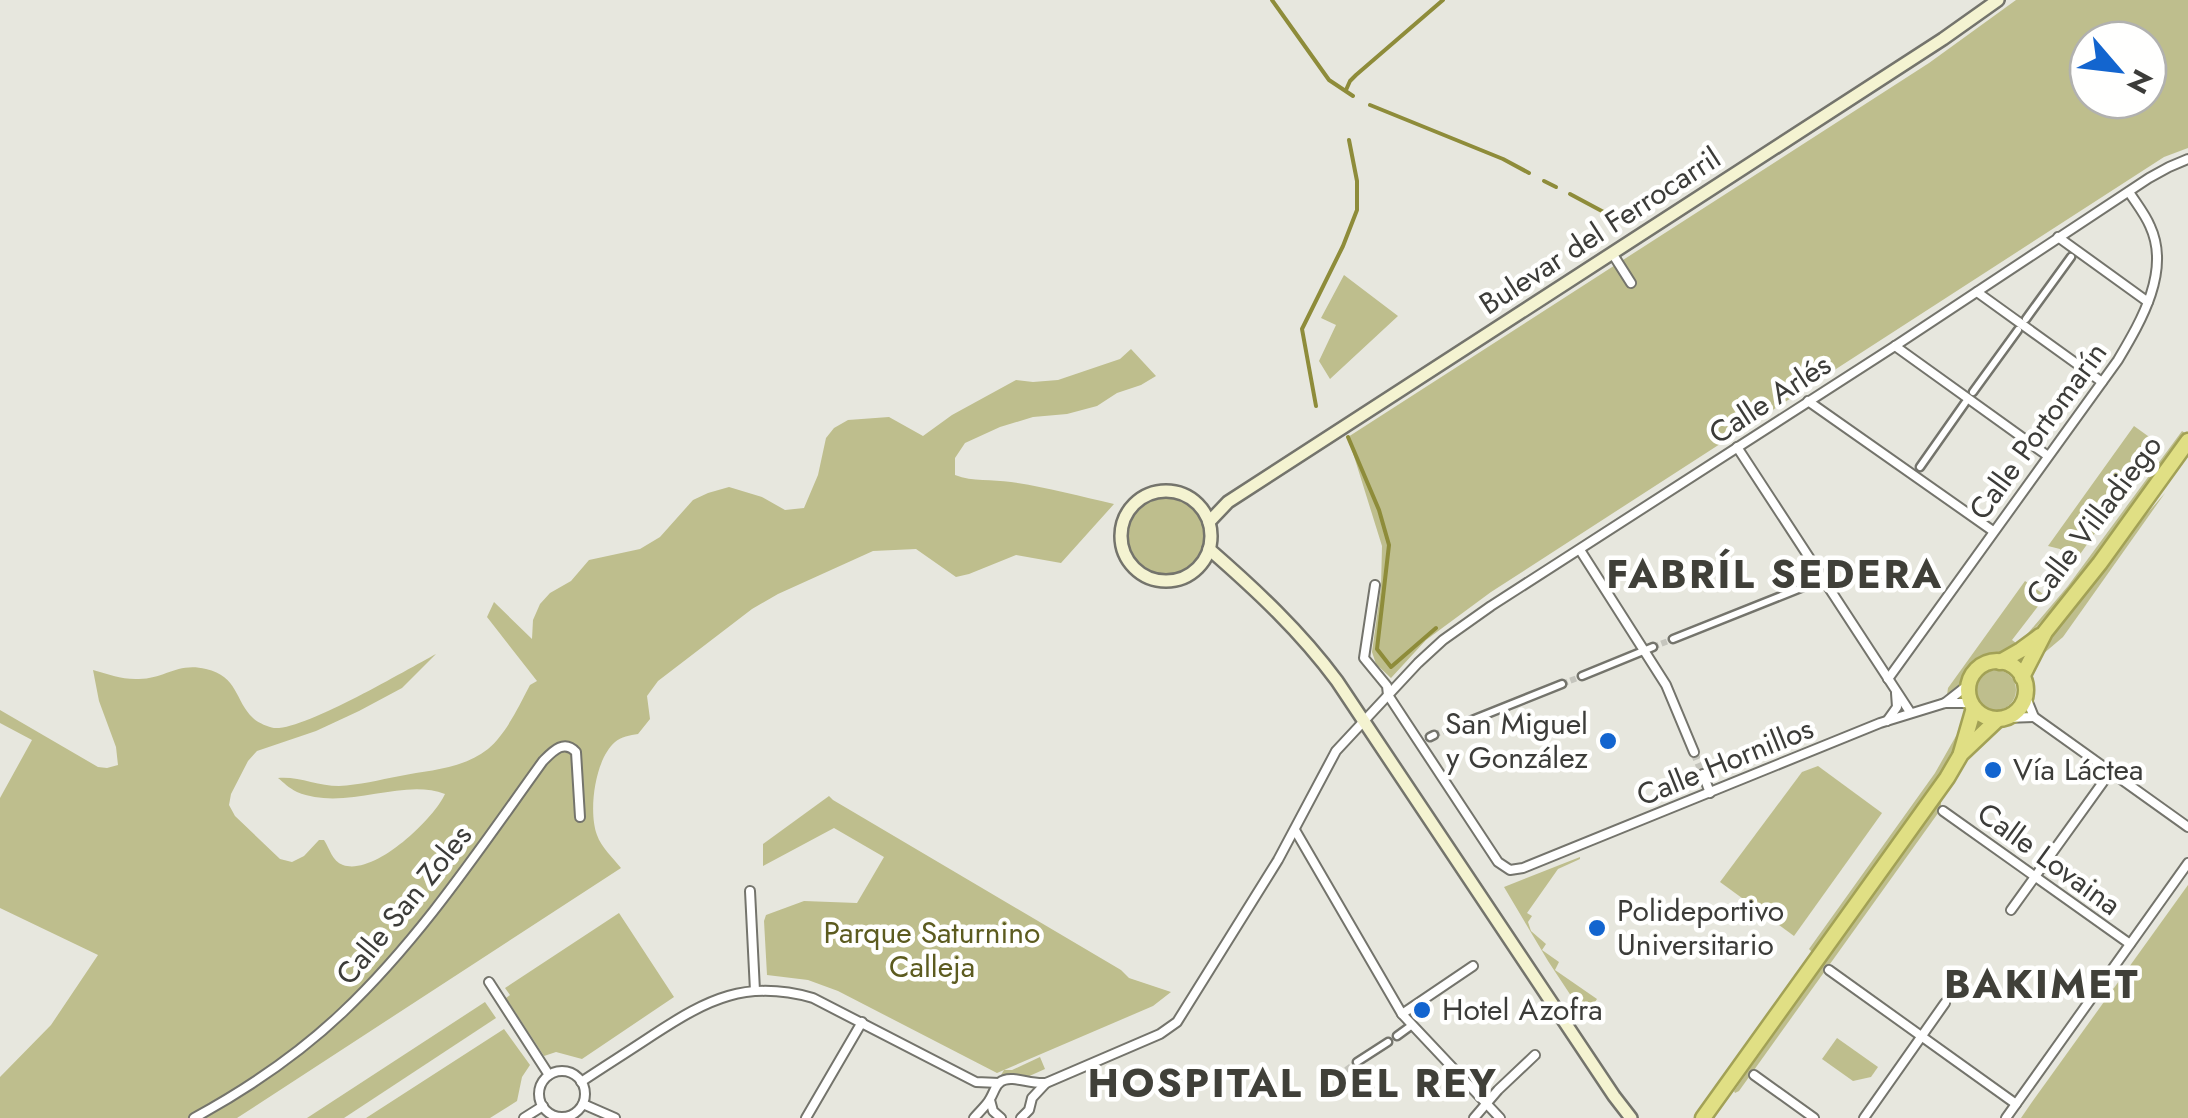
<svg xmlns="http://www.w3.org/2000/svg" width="2188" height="1118" font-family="Jost,sans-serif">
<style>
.green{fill:#bebe8d;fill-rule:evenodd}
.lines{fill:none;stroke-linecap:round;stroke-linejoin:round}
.stream{stroke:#8e8c3a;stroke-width:4}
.pedestrian-tunnel{stroke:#c5c5bd;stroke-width:6;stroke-dasharray:6 3;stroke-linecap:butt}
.minor-tunnel{stroke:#c5c5bd;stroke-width:8;stroke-dasharray:8 4;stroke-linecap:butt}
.pedestrian-casing{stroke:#74746c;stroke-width:11}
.minor-casing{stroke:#74746c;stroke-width:12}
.secondary-casing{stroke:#74746c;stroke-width:16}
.trunk-casing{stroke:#a2a156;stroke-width:19}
.pedestrian{stroke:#fff;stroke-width:6}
.minor{stroke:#fff;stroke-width:8}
.secondary{stroke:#f4f3d1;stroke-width:11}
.trunk{stroke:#e0df84;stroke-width:14}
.poi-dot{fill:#1365cf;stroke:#fffffe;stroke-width:4}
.labels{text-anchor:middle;stroke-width:9;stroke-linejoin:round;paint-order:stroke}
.street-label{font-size:30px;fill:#3c3c39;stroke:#fffffe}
.poi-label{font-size:30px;fill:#3c3c39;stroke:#fffffe;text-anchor:start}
.park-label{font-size:30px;fill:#5c5b1f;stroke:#fffffe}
.district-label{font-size:40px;font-weight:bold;letter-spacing:2.5px;fill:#404039;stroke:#fffffe}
</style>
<rect width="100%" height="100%" fill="#e7e7de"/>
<g class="green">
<path d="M2016,0H2188V148L2164,157L1491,592L1426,640L1391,678L1376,664L1372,652L1381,587L1382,546L1348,437L1929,63ZM2088,40H2148V100H2088Z"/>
<path d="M1344,275L1398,316L1330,379L1319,361L1336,325L1321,318Z"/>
<path d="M1131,349L1156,376L1141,385L1117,393L1097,406L1067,414L1033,417L1000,427L965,443L955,458V475C973,482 992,479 1011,482C1046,487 1079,496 1114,504L1061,563L1016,555L969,574L956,577L916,549L873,551L778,594L752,609L658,681L647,696L650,719L638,734C630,735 621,737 615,742C595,759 588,811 597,835C601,847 613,858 621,868L237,1118H0V1077L51,1025L98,955L0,908V798L32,740L0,723V710L98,767L107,768L118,765L116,747L99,701L93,670C108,674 123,680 139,679C165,679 177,662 206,669C238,676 235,701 253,718C257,722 268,727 274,728C303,731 406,670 436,654L402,688L359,711L316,731L257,751L248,761L231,794L229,805L235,816L280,859L292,862L304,856L319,840H324C330,849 332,861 343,865C374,876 433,820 445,794C402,777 346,812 297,792C289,788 284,783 278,778C298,776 318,786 339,786C359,785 379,780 400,776C429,770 463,769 488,749C506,734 519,706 530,685L537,681L487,617L494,602L532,639L533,620L540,604L550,593L571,581L589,560L640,549L660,537L693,500L708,493L729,487L762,497L785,510L804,508L818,475L826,438L834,428L848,420L889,417L923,436L952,415L1016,380L1033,382L1058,380L1120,359Z"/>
<path d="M2134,426L2159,444L2073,564L2060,549L2048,546Z"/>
<path d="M2182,431L2185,433L2074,584L2025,640L2023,639L2068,586Z"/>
<path d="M2165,493L2063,637L2043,654L2040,652L2138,524Z"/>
<circle cx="1167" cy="537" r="41"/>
<path d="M2025,581L2046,596L2012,640L2019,645L1998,656L1976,663L1969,669L1960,685L1947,695L1948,688Z"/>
<circle cx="1996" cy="690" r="20"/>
<path d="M1956,736L1959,737L1934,785L1813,953L1809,949L1935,773Z"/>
<path d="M1818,766L1882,813L1794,936L1720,882L1802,772Z"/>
<path d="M829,796L833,800L1121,970L1129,978L1171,992L1153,1006L1004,1070H1012L1040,1057L1045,1069L1025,1078L1012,1074L1001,1075L1004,1070L997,1073L838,991L808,980L767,975L764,921L766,915L804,901L857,903L884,857L834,828L763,866V844Z"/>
<path d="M1941,799V809L1739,1091L1735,1093L1734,1091Z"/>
<path d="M1580,857V859L1558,869L1527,913L1532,916L1528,922L1531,931L1546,944L1542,950L1559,962L1555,970L1597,999L1585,1017L1548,961L1504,887Z"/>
<path d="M2188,885V1118H2021L2032,1102Z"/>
<path d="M619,913L674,997L582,1059L556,1052L544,1056L506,998L510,995L505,988Z"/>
<path d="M485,1002L496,1018L344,1118H307Z"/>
<path d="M504,1029L530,1065L522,1077L517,1101L490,1118H366Z"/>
<path d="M1837,1038L1878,1067L1871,1077L1853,1081L1822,1059Z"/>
</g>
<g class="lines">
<g class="stream">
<path d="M1272,0L1329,80L1353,96"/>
<path d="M1346,90L1350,81L1356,75L1443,0"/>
<path d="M1370,105L1503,159L1529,173"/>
<path d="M1544,181L1556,187"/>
<path d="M1570,194L1626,224"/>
<path d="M1316,406L1302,329L1343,246L1357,210V181L1349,140"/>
<path d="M1348,437L1379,510L1389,545L1377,649L1391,667L1436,628"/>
</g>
<g class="pedestrian-tunnel">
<path d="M1653,647L1673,639"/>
<path d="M1562,684L1582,676"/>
<path d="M1434,735L1457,726"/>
<path d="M1346,1070L1357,1062"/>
</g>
<path class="minor-tunnel" d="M1694,752L1703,774"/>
<defs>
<g id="pedestrian">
<path d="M2026,319L2071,257"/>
<path d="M1973,392L2018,330"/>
<path d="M1920,467L1965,403"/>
<path d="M1673,639L1811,584"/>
<path d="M1582,676L1653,647"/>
<path d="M1457,726L1562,684"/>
<path d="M1430,737L1434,735"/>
<path d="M1397,1036L1412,1025"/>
<path d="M1357,1062L1388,1042"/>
</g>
<g id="minor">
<path d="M2058,237L2148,302"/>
<path d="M1612,253L1631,283"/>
<path d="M1977,292L2102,382"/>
<path d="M1895,346L2048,456"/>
<path d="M1808,401L1993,531"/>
<path d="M1737,447L1910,712"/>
<path d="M1580,550L1666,685L1694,752"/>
<path d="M1375,585L1364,658L1387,686L1388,695L1498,862L1510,870L1523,868L1880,723L1945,703H1971"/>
<path d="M1888,679L2118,360C2141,321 2171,271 2150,226C2145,214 2136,203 2129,192"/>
<path d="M2025,695L2034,717L2188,827"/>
<path d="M1945,703L1968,685"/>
<path d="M2005,718L2034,717"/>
<path d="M1887,721L1897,707L1896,693"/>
<path d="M1703,774L1710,793"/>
<path d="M1943,811L2130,944"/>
<path d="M1295,830L1402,1014L1500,1118"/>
<path d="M750,891L755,991"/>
<path d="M2011,910L2111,771"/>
<path d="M1829,970L2016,1104"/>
<path d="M489,982L549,1075"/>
<path d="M1402,1014L1473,966"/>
<circle cx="562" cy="1094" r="23"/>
<path d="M1754,1075L1814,1118"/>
<path d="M581,1082C605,1066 629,1051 653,1035C708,999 746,979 813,998L976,1082L999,1083"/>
<path d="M990,1100L993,1111L1001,1118"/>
<path d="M583,1104L615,1118"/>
<path d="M194,1118C247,1089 299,1054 343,1012C421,938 481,847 543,761C553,751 564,739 576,752L580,817"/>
<path d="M524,1118L543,1106"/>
<path d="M806,1118L862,1022"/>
<path d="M974,1118C979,1112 987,1105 990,1099C996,1089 996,1078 1013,1079C1024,1080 1034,1084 1046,1083L1160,1034L1177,1022L1278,860L1336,751L1418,663L1443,640L1491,606L1895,346L2149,178L2169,167L2188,159"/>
<path d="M1021,1118L1029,1110L1032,1098L1046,1083"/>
<path d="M1474,1118L1498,1090L1535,1055"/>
<path d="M1864,1118L1945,1003"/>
<path d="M2006,1118L2188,863"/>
</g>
<g id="secondary">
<circle cx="1166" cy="536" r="45"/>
<path d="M1209,522L1228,502L1943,39L1998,0"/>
<path d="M1209,549C1256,590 1300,631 1337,681L1614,1096L1631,1118"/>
</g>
<g id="trunk">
<circle cx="1997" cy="690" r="29"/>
<path d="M2000,662L2021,650L2040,636"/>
<path d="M2022,677L2045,632L2100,563L2188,441"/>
<path d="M1961,753L1974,708"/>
<path d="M1703,1118L1947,778L1961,754L1998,719"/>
</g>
</defs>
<use href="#pedestrian" class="pedestrian-casing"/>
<use href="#minor" class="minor-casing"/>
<use href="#secondary" class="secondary-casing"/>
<use href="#trunk" class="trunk-casing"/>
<use href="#pedestrian" class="pedestrian"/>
<use href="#minor" class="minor"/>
<use href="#secondary" class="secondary"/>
<use href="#trunk" class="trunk"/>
</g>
<g class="poi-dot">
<circle cx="1608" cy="741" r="10"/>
<circle cx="1993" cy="770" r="10"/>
<circle cx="1597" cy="928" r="10"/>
<circle cx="1422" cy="1010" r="10"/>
</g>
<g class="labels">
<g class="street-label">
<text transform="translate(1600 231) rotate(-33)" y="10">Bulevar del Ferrocarril</text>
<text transform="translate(1770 399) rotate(-33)" y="10">Calle Arlés</text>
<text transform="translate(2038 431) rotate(-54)" y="10">Calle Portomarín</text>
<text transform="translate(2094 520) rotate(-53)" y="10">Calle Villadiego</text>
<text transform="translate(1725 762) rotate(-22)" y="10">Calle Hornillos</text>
<text transform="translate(2049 859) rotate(36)" y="10">Calle Lovaina</text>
<text transform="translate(404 905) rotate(-51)" y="10">Calle San Zoles</text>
</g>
<g class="poi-label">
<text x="1588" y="734" text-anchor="end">San Miguel<tspan x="1588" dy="34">y González</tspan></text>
<text x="2013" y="780">Vía Láctea</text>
<text x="1617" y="921">Polideportivo<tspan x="1617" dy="34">Universitario</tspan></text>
<text x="1442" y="1020">Hotel Azofra</text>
</g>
<g class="park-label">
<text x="932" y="943">Parque Saturnino<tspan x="932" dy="34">Calleja</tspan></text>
</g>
<g class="district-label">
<text x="1775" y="588">FABRÍL SEDERA</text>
<text x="2042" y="998">BAKIMET</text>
<text x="1293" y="1097">HOSPITAL DEL REY</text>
</g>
</g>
<g transform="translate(2118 70) rotate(118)"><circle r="48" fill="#fffffe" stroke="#b1b1af" stroke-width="2.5"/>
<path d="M0-8L18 38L0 25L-18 38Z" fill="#1365cf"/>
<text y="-15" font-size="28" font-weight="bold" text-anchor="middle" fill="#3c3c39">N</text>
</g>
</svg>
